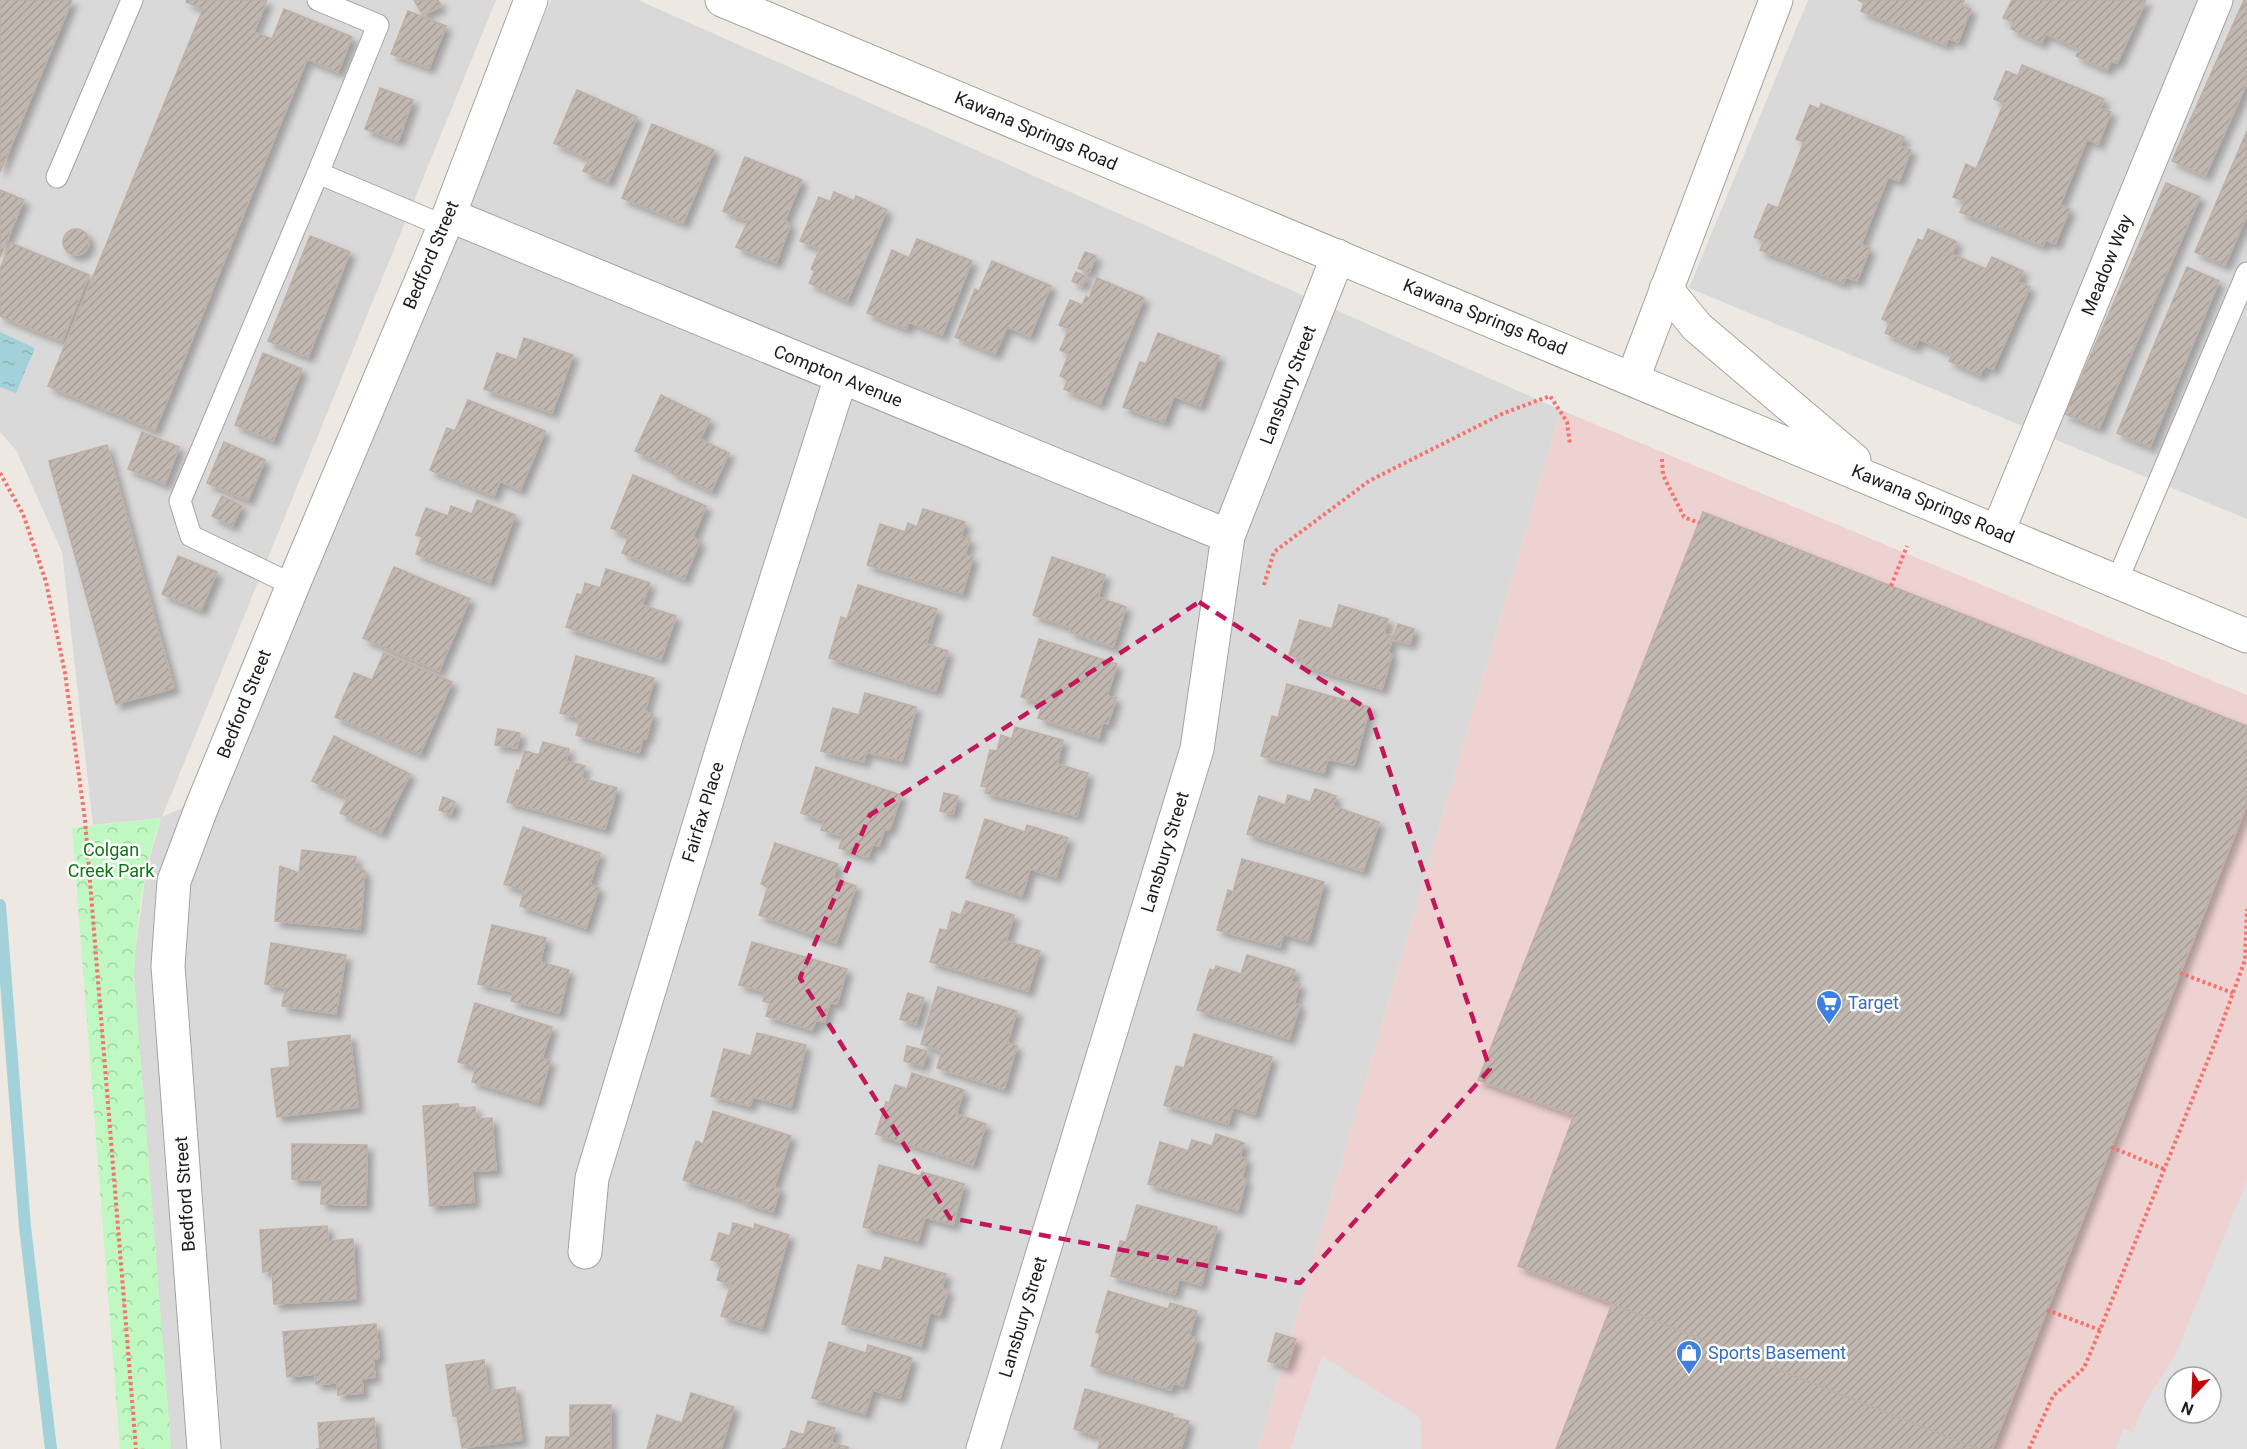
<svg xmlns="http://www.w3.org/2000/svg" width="2247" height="1449" font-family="Roboto,sans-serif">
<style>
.residential{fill:#dad9d9}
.commercial{fill:#eed1d1;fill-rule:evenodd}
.park{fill:url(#park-crowns)}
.parking{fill:#e0e0e0;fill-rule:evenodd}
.water{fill:url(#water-ripples)}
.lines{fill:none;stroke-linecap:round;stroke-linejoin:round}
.stream{stroke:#a3d1da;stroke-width:12}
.building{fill:url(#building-hatch);stroke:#bfafa5;stroke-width:1.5;filter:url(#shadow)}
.service-casing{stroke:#a3a3a3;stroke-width:23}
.minor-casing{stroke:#a3a3a3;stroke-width:35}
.tertiary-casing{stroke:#a3a3a3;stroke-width:35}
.path{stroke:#f6726a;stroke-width:4;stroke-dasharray:3 3;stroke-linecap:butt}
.service{stroke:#fff;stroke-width:21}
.minor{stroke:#fff;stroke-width:33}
.tertiary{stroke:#fff;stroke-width:33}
.marked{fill:none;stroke:#c2185b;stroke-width:4.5;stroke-dasharray:12 8;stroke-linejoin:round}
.labels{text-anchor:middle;stroke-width:5;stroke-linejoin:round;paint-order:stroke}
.street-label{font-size:18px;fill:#1c1c1c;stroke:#fff}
.park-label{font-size:18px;fill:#0e7711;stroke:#fff}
.shop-label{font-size:18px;fill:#366cbe;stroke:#fff;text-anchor:start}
</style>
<defs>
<pattern id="park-crowns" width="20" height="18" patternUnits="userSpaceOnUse" patternTransform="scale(1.5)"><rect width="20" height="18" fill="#bff8c1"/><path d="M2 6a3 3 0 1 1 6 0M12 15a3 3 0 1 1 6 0" fill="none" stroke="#a4d4a5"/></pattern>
<pattern id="water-ripples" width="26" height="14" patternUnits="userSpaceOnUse" patternTransform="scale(1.5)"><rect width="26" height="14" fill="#a3d1da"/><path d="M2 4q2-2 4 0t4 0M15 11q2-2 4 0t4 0" fill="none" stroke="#8cb3ba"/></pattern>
<pattern id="building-hatch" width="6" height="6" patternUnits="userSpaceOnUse" patternTransform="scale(1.5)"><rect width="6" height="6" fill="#c2b8b2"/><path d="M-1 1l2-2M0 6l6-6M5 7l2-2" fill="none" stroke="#a69e98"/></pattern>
<filter id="shadow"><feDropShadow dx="5.5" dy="5.5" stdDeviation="3" flood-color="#0004"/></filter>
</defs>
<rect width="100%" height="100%" fill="#ede9e2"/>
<g class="residential">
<path d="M0,0H496L162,817L218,792L551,0H638L1561,410L1258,1449H171L134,977L135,953L146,872L161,818L93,825L62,552L16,450L0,432Z"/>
<path d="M1808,0H2247V519L1689,288Z"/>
</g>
<path class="commercial" d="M1561,410L2247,695V1449H1258ZM2175,1377H2211V1413H2175Z"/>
<path class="park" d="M161,818C143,867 136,924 134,977L171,1449H120L72,828Z"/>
<g class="parking">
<path d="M2247,1180V1449H2116L2123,1429L2133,1432L2144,1404L2175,1356ZM2175,1377H2211V1413H2175Z"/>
<path d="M1322,1356L1421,1418L1422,1449H1290Z"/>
</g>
<path class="water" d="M0,332L35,348L16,393L0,387Z"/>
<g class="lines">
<path class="stream" d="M0,905L25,1227L51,1449"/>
</g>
<g class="building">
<path d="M0,0H72L0,172Z"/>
<path d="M187,0H267L254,32L272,39L284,9L352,37L338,72L307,59L155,430L48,386L203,9L186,2Z"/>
<path d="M414,0H438L441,6L423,15Z"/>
<path d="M1858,0H1964L1962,6L1971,9L1958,42L1948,38L1946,45L1861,11L1864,3Z"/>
<path d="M2012,0H2146L2117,63L2111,61L2107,70L2076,56L2079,49L2046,34L2041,43L2011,29L2014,22L2003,18Z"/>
<path d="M2244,0H2247V83L2205,176L2172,161Z"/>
<path d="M408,11L446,26L429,68L391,54Z"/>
<path d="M2022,65L2104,99L2100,108L2111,112L2098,144L2087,139L2060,205L2070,209L2055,244L2045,240L2043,246L1960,212L1965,201L1953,197L1966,164L1976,169L2004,103L1994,99L2006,71L2018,76Z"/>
<path d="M380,88L413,100L398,141L365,129Z"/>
<path d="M577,90L637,117L608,182L583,171L589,159L554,143Z"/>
<path d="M1821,104L1904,137L1900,146L1911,150L1899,181L1888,177L1861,245L1870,248L1857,281L1846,277L1843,283L1760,250L1764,241L1754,237L1768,204L1778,208L1804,142L1796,139L1810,105L1819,109Z"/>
<path d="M652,124L714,150L683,223L622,198Z"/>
<path d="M2247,131V215L2225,265L2195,252Z"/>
<path d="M745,157L802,180L785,220L790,226L776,263L736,247L748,221L723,211Z"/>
<path d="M2166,183L2200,197L2099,428L2065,414Z"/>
<path d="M0,190L24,200L0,257Z"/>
<path d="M834,192L854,201L856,196L887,210L847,301L809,283L815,271L811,269L820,249L800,241L819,197L830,202Z"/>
<circle cx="76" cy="242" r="13"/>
<path d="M1928,229L1957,242L1952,254L1986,269L1992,257L2023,271L2018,282L2030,287L1993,369L1985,366L1980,375L1949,361L1953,354L1919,339L1915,347L1885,333L1890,323L1882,319L1918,239L1923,241Z"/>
<path d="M310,236L350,252L308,357L268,341Z"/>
<path d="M917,239L972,261L942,335L909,322L906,329L867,313L892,250L909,258Z"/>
<path d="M11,243L89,275L62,341L0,316V269Z"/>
<path d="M1085,252L1096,256L1089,273L1078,268Z"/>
<path d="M992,261L1051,286L1030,336L1007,327L995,354L955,337L975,289L979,291Z"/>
<path d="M2187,267L2219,281L2150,447L2117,433Z"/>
<path d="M1076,272L1087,277L1082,286L1072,281Z"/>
<path d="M1097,278L1144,298L1100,404L1064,389L1068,380L1060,376L1069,354L1060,350L1069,329L1059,325L1070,300L1082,305L1086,296L1089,298Z"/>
<path d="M1158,333L1219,356L1200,406L1174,396L1164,422L1123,407L1140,362L1146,364Z"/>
<path d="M524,338L573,355L552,413L484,389L497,353L517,360Z"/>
<path d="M263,353L302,369L273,441L235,425Z"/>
<path d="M661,395L710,419L700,439L729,453L711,491L671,472L672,469L635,451Z"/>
<path d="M468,400L545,431L520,490L500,481L494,496L430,470L447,428L455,431Z"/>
<path d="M142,432L179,447L165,484L128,469Z"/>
<path d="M224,442L265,460L248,500L207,483Z"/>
<path d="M107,445L174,688L116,704L49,461Z"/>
<path d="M633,475L706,506L693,537L700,541L684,579L622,553L629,536L611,528Z"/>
<path d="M222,496L242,506L232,526L212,516Z"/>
<path d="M477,500L515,515L490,582L416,554L422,537L416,535L426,508L448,516L451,506L472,514Z"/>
<path d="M923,509L965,522L961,537L970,539L965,555L973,557L962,594L867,565L880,524L905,532L908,523L917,527Z"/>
<path d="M1703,512L2247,726V804L1992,1449H1978L1518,1266L1574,1115L1478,1080Z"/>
<path d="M178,556L217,572L201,610L162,594Z"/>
<path d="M1052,557L1105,575L1098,597L1126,607L1113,647L1070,632L1071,628L1033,615Z"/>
<path d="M394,567L470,599L439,671L363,638Z"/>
<path d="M606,569L650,583L642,605L676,616L661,659L566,627L577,594L582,595L585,583L600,588Z"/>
<path d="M858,585L937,609L926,644L948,651L936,691L829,658L841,617L847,619Z"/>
<path d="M1339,605L1388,619L1384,634L1393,636L1388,653L1392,655L1382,689L1301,665L1303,659L1289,655L1300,620L1332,629Z"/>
<path d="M1398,624L1414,629L1410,644L1393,639Z"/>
<path d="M1039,639L1117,664L1107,696L1116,698L1108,724L1103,722L1099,738L1038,718L1043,703L1021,697Z"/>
<path d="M384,653L452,682L420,754L335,717L354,673L372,680Z"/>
<path d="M576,656L654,678L645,712L653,714L646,739L643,738L639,753L576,735L581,719L560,713Z"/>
<path d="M1287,684L1370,707L1354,765L1328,759L1324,773L1261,756L1272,716L1278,718Z"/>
<path d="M865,693L916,707L902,761L866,752L864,762L821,751L833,708L859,715Z"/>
<path d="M1015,727L1063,740L1057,764L1088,773L1077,816L985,793L987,787L981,786L990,750L997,751L1001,735L1012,739Z"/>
<path d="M498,729L520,733L517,748L495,745Z"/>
<path d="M334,736L410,774L381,833L340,813L348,798L312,781Z"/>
<path d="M543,742L569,749L566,761L585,766L581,778L617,788L605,829L507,802L517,770L519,771L525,751L539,755Z"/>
<path d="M816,767L901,795L890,829L884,830L879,846L873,844L868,857L839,848L843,836L821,830L824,821L801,813Z"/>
<path d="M1315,789L1336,796L1333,806L1379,822L1363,871L1247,834L1259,796L1285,805L1288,795L1310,802Z"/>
<path d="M944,793L958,796L953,814L940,811Z"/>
<path d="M443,797L455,802L451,814L439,810Z"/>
<path d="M985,819L1025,832L1027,825L1068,838L1056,877L1030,869L1022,896L966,878Z"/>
<path d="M523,827L600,853L590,884L599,888L586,928L520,906L524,891L504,884Z"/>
<path d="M775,843L838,864L833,878L856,886L836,943L759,915L768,887L761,884Z"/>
<path d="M302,850L356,857L355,866L365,871L360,929L275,921L280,866L299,873Z"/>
<path d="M1242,859L1324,882L1308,941L1283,934L1280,947L1217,930L1228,890L1233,892Z"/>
<path d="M966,901L1014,915L1006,941L1040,951L1028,991L930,962L940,929L947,931L952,912L961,915Z"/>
<path d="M492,925L546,938L540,962L569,970L559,1013L511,1001L514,992L478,984Z"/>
<path d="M752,942L847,969L837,1004L830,1002L824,1022L816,1020L812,1030L766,1016L770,1003L763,1001L766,992L739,985Z"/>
<path d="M271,943L346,955L336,1014L282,1006L286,988L265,984Z"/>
<path d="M1247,955L1295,970L1291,982L1300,984L1294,1003L1300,1005L1289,1039L1197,1010L1210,969L1214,971L1216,966L1241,974Z"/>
<path d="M938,987L1017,1011L1007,1043L1017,1046L1004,1089L937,1068L942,1051L921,1044Z"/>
<path d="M908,993L924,998L916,1024L900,1019Z"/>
<path d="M475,1003L552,1027L542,1058L550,1061L538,1102L472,1082L476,1067L458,1062Z"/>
<path d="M757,1033L806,1045L791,1107L753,1097L750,1106L711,1096L724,1049L751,1056Z"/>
<path d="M1194,1034L1272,1057L1255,1114L1233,1107L1228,1124L1164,1105L1176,1066L1184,1068Z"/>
<path d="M350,1035L358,1107L277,1117L271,1069L290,1067L288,1042Z"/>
<path d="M907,1046L927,1051L923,1066L904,1061Z"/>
<path d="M912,1073L964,1090L956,1114L986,1124L973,1165L876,1134L886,1102L889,1103L895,1085L907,1089Z"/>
<path d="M458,1104L459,1108L475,1107L476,1119L492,1118L496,1170L472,1171L474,1202L430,1206L423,1106Z"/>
<path d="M713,1111L791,1136L774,1187L780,1189L773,1212L743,1202L744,1200L683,1180L696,1141L703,1144Z"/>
<path d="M1216,1134L1244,1143L1240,1157L1247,1159L1242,1178L1246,1180L1238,1210L1148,1184L1160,1142L1188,1151L1192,1140L1212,1146Z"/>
<path d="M292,1144L367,1145L366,1205L321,1204L322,1180L292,1179Z"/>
<path d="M879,1165L920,1176L922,1172L964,1184L953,1225L925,1217L918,1241L863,1227Z"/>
<path d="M1137,1205L1217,1227L1201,1285L1179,1279L1175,1294L1111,1276L1120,1241L1126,1242Z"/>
<path d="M733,1223L754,1229L755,1224L789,1235L762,1328L721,1316L731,1284L717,1280L722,1263L711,1260L719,1233L730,1236Z"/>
<path d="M327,1226L328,1241L353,1239L356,1299L274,1304L272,1271L263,1272L260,1230Z"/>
<path d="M885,1257L946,1274L942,1288L948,1290L940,1315L930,1312L921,1346L842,1324L858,1265L881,1271Z"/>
<path d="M1108,1291L1168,1309L1170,1303L1197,1311L1189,1336L1197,1338L1183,1386L1174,1383L1171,1390L1091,1366L1100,1334L1096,1332Z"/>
<path d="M1612,1304L1978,1449H1556Z"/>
<path d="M376,1324L379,1358L373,1359L375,1377L362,1379L363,1393L338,1395L337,1383L316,1384L315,1374L287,1377L283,1332Z"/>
<path d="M1276,1333L1296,1339L1287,1367L1268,1361Z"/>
<path d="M829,1342L866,1353L868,1345L912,1358L900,1398L873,1390L865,1414L812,1398Z"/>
<path d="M484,1360L488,1391L515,1387L522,1440L462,1448L457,1416H453L446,1365Z"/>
<path d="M1085,1389L1173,1414L1172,1417L1189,1421L1181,1449H1098L1101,1437L1074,1429Z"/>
<path d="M691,1393L734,1407L721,1449H647L657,1415L682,1423Z"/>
<path d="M570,1405H611V1449H545L546,1437H570Z"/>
<path d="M374,1418L376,1449H316H320L318,1423Z"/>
<path d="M808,1421L835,1428L831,1443L848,1447V1449H782L786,1448L791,1431L804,1435Z"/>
</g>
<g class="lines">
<defs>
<g id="service">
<path d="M318,0L378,25L318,173"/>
<path d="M57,177L132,0"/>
<path d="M2117,581L2247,273"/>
<path d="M293,585L191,536L180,501L318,173L444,226"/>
</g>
<g id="minor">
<path d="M449,215L1228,536"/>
<path d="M1633,378L1776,0"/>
<path d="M1998,531L2216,0"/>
<path d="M585,1252L592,1178L726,737L841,377"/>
<path d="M204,1449L168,966L174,881L201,809L293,585L449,215L531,0"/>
<path d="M983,1449L1197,749L1228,536L1338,256"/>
</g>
<g id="tertiary">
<path d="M722,0L2247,636"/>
<path d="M1666,289L1697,327L1854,460"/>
</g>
</defs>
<use href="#service" class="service-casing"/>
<use href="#minor" class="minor-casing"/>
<use href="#tertiary" class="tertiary-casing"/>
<g class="path">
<path d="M1662,459L1663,475L1684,517L1699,523"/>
<path d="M0,473L23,514L46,582L65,673L85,820L136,1449"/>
<path d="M1264,585L1274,552L1369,481L1504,413L1550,396L1567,422L1570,444"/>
<path d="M1891,586L1907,546"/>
<path d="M2180,973L2233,993"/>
<path d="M2111,1147L2164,1169"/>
<path d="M2047,1310L2100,1330"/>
<path d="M2029,1449L2053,1396L2084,1368L2100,1330L2216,1040L2245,960L2247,909"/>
</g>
<use href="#service" class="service"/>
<use href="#minor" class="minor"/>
<use href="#tertiary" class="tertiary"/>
</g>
<path class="marked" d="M1199,602L1369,710L1490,1069L1300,1283L950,1218L800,978L870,815Z"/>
<defs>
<symbol id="supermarket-pin" viewBox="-11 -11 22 30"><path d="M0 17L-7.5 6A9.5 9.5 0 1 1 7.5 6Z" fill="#3f7fe0" stroke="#fff"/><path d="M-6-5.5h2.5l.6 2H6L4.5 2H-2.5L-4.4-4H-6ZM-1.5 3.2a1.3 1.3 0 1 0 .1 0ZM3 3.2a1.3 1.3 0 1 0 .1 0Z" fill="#fff"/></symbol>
<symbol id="shop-pin" viewBox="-11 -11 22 30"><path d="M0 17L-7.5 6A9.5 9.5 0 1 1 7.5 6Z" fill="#3f7fe0" stroke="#fff"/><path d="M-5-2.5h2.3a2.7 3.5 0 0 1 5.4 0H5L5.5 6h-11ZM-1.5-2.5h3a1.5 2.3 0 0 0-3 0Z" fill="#fff"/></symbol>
</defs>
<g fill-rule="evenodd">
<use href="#supermarket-pin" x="1814" y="988" width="30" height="40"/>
<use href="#shop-pin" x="1674" y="1338" width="30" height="40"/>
</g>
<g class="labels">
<g class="street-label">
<text transform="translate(1036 131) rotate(23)" y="6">Kawana Springs Road</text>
<text transform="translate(431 255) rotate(-67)" y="6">Bedford Street</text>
<text transform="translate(2107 265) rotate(-68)" y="6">Meadow Way</text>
<text transform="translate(1485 317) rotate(22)" y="6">Kawana Springs Road</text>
<text transform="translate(838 376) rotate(22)" y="6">Compton Avenue</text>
<text transform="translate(1288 385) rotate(-69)" y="6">Lansbury Street</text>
<text transform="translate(1933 504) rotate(23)" y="6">Kawana Springs Road</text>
<text transform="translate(244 704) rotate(-68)" y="6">Bedford Street</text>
<text transform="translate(703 812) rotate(-73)" y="6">Fairfax Place</text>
<text transform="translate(1165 852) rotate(-73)" y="6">Lansbury Street</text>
<text transform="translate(185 1194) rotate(-94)" y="6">Bedford Street</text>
<text transform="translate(1023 1317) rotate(-73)" y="6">Lansbury Street</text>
</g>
<g class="park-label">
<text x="111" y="856">Colgan<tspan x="111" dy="21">Creek Park</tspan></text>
</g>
<g class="shop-label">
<text x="1848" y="1009">Target</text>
<text x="1708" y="1359">Sports Basement</text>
</g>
</g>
<g transform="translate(2193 1395) rotate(203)"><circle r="28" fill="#ffffff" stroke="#a4a4a4" stroke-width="1.5"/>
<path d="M0-4.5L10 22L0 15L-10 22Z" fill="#c4050e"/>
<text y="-9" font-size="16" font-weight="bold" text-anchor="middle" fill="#1c1c1c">N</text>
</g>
</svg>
